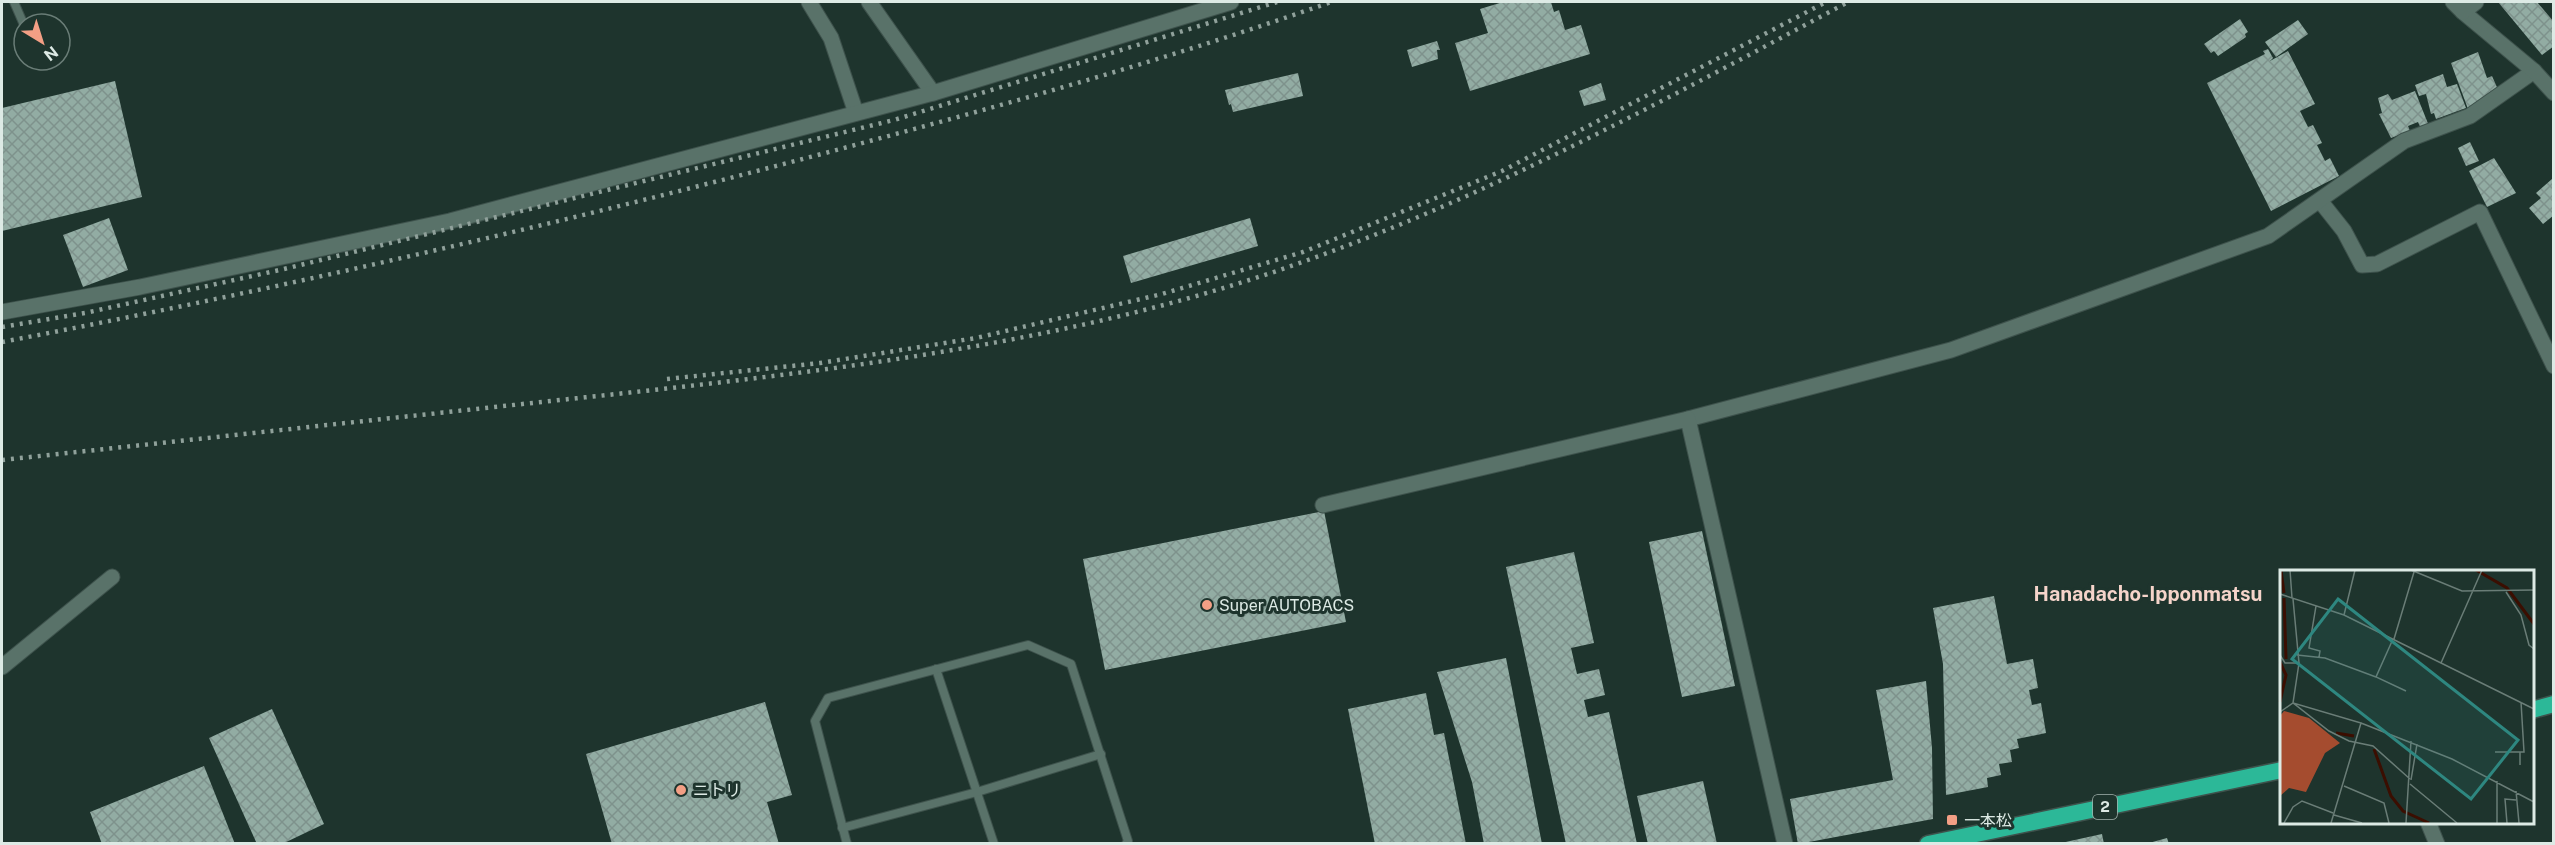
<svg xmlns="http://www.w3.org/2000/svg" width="2555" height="845" font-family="'Public Sans','Noto Sans JP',sans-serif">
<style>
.building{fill:url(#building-cross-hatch)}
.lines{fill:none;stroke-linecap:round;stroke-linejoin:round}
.service-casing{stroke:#3e524c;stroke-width:10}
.minor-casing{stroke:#3e524c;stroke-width:17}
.tertiary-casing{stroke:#3e524c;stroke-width:17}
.secondary-casing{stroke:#3e524c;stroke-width:17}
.trunk-casing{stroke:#3e524c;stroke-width:19}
.service{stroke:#597269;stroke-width:8}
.minor{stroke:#597269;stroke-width:15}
.tertiary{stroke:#597269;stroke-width:15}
.secondary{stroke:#597269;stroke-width:15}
.trunk{stroke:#2cb898;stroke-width:16}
.rail{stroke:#90a19b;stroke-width:4.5;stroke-dasharray:3 6;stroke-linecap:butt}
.poi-dot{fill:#f39f85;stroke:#1e342d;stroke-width:2}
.labels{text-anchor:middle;stroke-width:6;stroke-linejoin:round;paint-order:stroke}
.shield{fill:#1e342d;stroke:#a4b3ae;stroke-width:1.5}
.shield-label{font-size:15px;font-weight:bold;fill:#ddeae5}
.poi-label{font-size:16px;fill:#ddeae5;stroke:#1e342d;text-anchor:start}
.quarter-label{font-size:20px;font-weight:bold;fill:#f5d4ca;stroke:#1e342d}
.inset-river{fill:none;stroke:#3b0e01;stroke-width:3}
.inset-road{fill:none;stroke:#6a7d77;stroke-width:1.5}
.view{fill:#2e8780;fill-opacity:0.15;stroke:#2e8780;stroke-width:3}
.inset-edge{fill:none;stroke:#ddeae5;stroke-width:3}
</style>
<defs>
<pattern id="building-cross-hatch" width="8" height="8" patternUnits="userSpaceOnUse" patternTransform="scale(1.5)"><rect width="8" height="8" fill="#92aca3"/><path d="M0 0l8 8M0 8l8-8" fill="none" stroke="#7e928c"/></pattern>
</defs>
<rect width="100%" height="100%" fill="#1e342d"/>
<g class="building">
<path d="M1503,2H1551L1554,12L1559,10L1565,30L1581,25L1590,54L1470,91L1455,43L1488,33L1480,9Z"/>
<path d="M2498,2H2537L2554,22V46L2542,55Z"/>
<path d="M2240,19L2248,32L2245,34L2246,37L2218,56L2214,51L2211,53L2204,44Z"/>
<path d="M2298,20L2308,34L2276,57L2265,42Z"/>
<path d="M1437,41L1440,50H1437L1438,59L1412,67L1407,50Z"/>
<path d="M2268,49L2273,58L2270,61L2288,51L2315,104L2300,111L2308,127L2313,125L2322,143L2317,145L2325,161L2330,158L2339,176L2271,211L2207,83L2265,54L2263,51Z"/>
<path d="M2478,52L2487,78L2492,76L2500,94L2468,109L2451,63Z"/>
<path d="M1298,73L1303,96L1233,112L1231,104L1229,105L1225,90Z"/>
<path d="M2443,74L2447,87L2457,84L2466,108L2436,119L2434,113L2431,114L2426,94L2419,96L2415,85Z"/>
<path d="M115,81L142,197L2,231V108Z"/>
<path d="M1601,83L1606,100L1584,106L1579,91Z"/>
<path d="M2415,91L2429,126L2421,129L2418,122L2408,126L2410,131L2391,138L2379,114L2382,113L2378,98L2388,94L2392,100Z"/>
<path d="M2470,142L2479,161L2466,166L2458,148Z"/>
<path d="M2494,158L2516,193L2487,207L2469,171Z"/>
<path d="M2552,179L2554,215L2543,224L2529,208L2541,198L2536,193Z"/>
<path d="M109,218L128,270L83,287L63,235Z"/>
<path d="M1250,218L1258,246L1131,283L1123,256Z"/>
<path d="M1324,511L1346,622L1105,670L1083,559Z"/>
<path d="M1702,531L1735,686L1682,697L1649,542Z"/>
<path d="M1574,552L1594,643L1571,648L1577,674L1599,669L1605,695L1584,700L1588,717L1609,712L1637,844H1566L1506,567Z"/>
<path d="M1994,596L2007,664L2033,659L2038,688L2029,690L2032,705L2041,703L2046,733L2017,739L2019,748L2010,750L2012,762L1999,764L2001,775L1987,778L1988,787L1946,795L1943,664L1933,608Z"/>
<path d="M1506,658L1542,844H1484L1472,782L1437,672Z"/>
<path d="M1926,681L1932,748L1933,819L1798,844L1790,799L1893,780L1876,690Z"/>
<path d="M1426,693L1434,735L1444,733L1466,844H1375L1348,709Z"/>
<path d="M765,702L792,795L767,802L779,844H612L586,754Z"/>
<path d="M272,709L324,824L282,844H257L209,738Z"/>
<path d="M204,766L235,844H102L90,812Z"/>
<path d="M1703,781L1717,844H1648L1637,796Z"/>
<path d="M2102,834L2104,844H2061V843Z"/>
<path d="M2167,838L2169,844H2149V843Z"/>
</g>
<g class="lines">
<defs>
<g id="service">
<path d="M14,2L24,25"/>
<path d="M39,60L41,65"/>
<path d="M936,669L994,844"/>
<path d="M842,828L977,792L1101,754"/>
<path d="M847,844L815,721L828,698L1028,645L1071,664L1128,841L1126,844"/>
</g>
<g id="minor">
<path d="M2321,202L2344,231L2362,265L2377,264L2480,212L2554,366"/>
<path d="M1688,419L1951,350L2268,236L2404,141L2470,116L2534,71"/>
<path d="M1323,505L1688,419L1785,844"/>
<path d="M2,667L112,577"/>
<path d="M2428,822L2437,844"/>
</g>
<g id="tertiary">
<path d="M809,2L831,38L856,113"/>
<path d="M869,2L933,93"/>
<path d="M2463,12L2534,71L2554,93"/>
<path d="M2,312L140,287L450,221L933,93L1231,2"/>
</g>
<path id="secondary" d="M2453,2L2463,12L2476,2"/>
<g id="trunk">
<path d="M2532,710L2554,704"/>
<path d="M1928,844L2282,770"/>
</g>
</defs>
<use href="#service" class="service-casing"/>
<use href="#minor" class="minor-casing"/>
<use href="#tertiary" class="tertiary-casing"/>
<use href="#secondary" class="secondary-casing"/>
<use href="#trunk" class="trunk-casing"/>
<use href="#service" class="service"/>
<use href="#minor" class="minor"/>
<use href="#tertiary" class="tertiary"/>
<use href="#secondary" class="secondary"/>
<use href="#trunk" class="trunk"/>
<g class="rail">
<path d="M2,327L85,313L284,269L894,120L1277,2"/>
<path d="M2,342C280,289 555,225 829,152C997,107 1166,60 1331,2"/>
<path d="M667,379L820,363L976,338L1162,294L1303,252L1502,171L1826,2"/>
<path d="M2,460C200,439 399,417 598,396C837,370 1079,343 1308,260C1496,193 1672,96 1848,2"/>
</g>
</g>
<g class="poi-dot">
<circle cx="1207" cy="605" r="6"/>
<circle cx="681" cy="790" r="6"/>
<rect x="1946" y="814" width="12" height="12" rx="3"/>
</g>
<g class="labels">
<rect class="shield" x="2093" y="795" width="24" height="24" rx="4.5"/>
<g class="shield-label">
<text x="2105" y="812">2</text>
</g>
<g class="poi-label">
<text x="1219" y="611">Super AUTOBACS</text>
<text x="693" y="796">ニトリ</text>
<text x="1964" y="826">一本松</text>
</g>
<g class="quarter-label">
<text x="2148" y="601">Hanadacho-Ipponmatsu</text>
</g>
</g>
<g transform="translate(2280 570)">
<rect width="254" height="254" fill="#1e342d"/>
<path d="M4,141L29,148L60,173L45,183L26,222L9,218L0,226V146Z" fill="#a54c2f"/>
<path class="inset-river" d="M1,0L4,23M196,0L227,18L254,54M4,28L6,89M0,92L6,105L0,132M56,163L74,166M94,179L111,226L123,241L149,253"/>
<path class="inset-road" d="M10,0L12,28M131,0L182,21L254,20M226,22L241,45L249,75L254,79M0,24L64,45L254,139M13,29L19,93M36,36L29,78L40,81L39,87M64,45L75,0M113,69L96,107L126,121M114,69L134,2M0,85L5,93H19L13,133L81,153L51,253M17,85L45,88L96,107M161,93L202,0M0,142L13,133L49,161L69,171L93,176L130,209M81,153L172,189L254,232M215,182H240M240,195V182H244L241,132M131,210L137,174M217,211V253M130,214L177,253M64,216L104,233L109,253M236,221L239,253M54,245L82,253M4,253L13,237L22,231L53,243M126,253L131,171M227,253L225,229L236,230"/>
<path class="view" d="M58,29L238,170L191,229L12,89Z"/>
<rect width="254" height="254" class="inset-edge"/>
</g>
<rect width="2555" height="845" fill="none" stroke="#ddeae5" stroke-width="6"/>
<g transform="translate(42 42) rotate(142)"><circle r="28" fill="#1e342d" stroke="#6a7d77" stroke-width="1.5"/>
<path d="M0-4.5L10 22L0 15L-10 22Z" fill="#f39f85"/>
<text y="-9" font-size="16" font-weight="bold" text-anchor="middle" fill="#ddeae5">N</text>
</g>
</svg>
